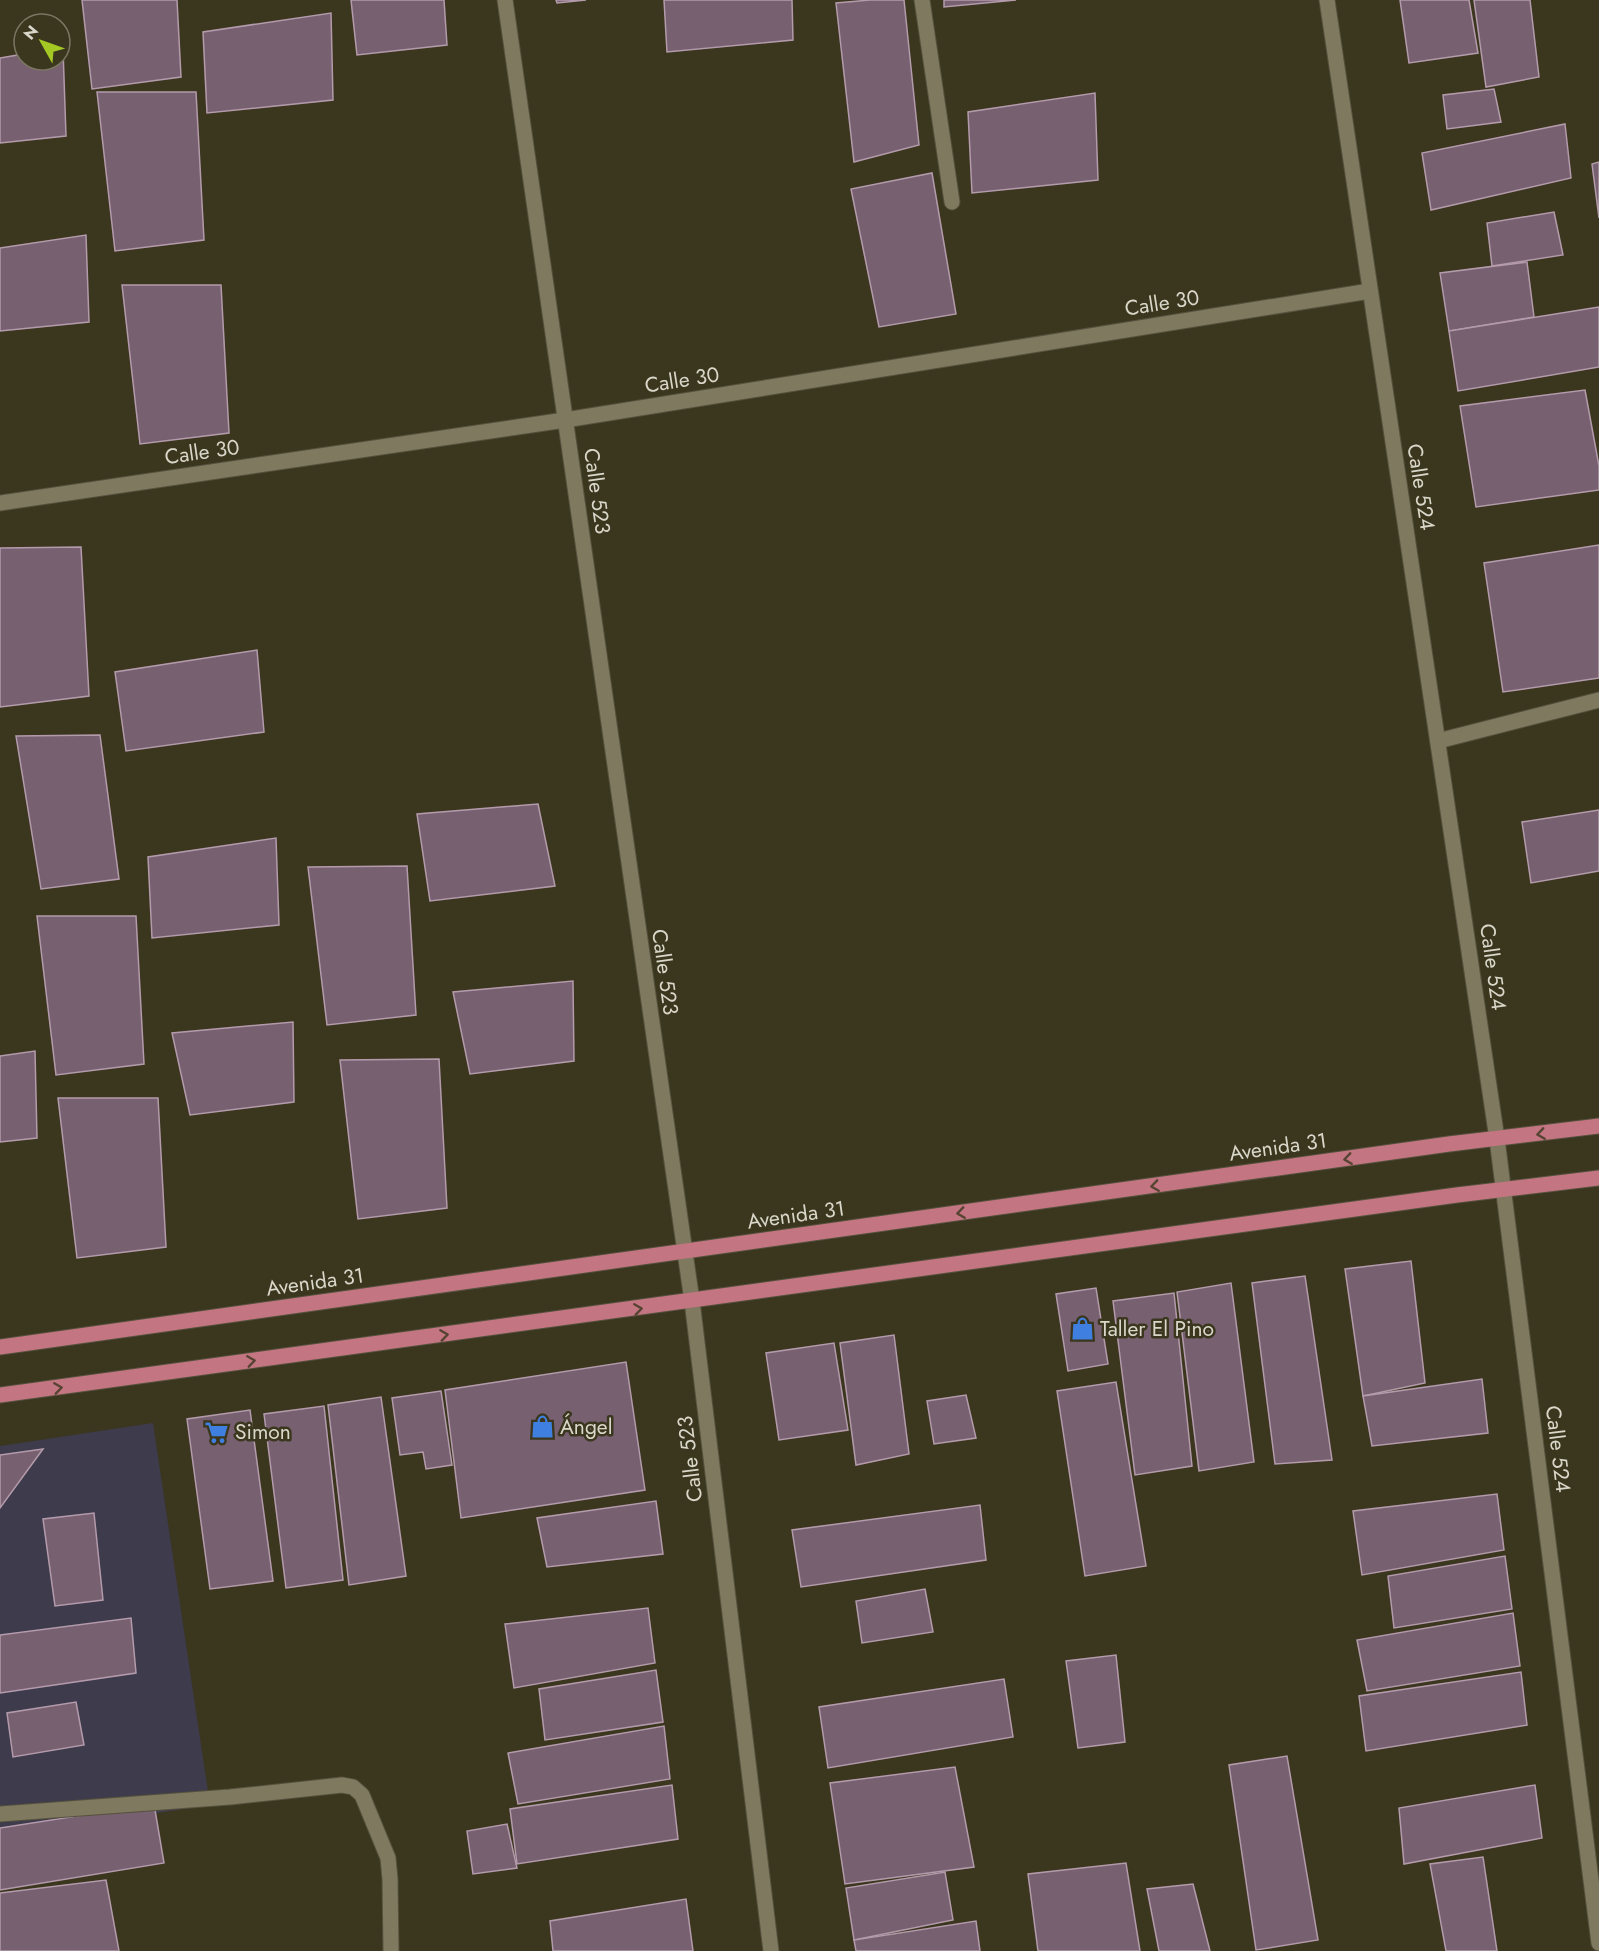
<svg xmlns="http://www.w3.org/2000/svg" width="1599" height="1951" font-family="Jost,sans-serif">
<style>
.industrial{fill:#3d3b4c}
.building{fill:#776070;stroke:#b49bac;stroke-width:1.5}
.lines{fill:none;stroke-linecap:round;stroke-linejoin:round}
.minor-casing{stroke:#55513d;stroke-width:17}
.major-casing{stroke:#55513d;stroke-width:17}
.minor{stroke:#7e795f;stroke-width:15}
.major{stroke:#c37581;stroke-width:15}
.oneway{stroke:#564332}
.labels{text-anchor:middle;stroke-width:5;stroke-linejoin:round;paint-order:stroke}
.street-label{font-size:21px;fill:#d9d7c9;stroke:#3b361e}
.poi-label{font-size:21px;fill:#d9d7c9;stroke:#3b361e;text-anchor:start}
</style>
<rect width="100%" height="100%" fill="#3b361e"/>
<path class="industrial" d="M153,1423L210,1805L0,1837V1508L43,1450L0,1455V1446Z"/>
<g class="building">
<path d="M82,0H177L181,77L92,89Z"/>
<path d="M351,0H444L447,45L357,55Z"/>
<path d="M556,0H586L557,3Z"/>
<path d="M664,0H792L793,40L667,52Z"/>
<path d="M870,0H904L919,145L854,162L836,3Z"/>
<path d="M944,0H1016L944,7Z"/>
<path d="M1400,0H1469L1478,53L1409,63Z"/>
<path d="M1474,0H1530L1539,77L1486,87Z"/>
<path d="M331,13L333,100L207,113L203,32Z"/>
<path d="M60,49H63L66,136L0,143V58L24,54V60H60Z"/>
<path d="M1494,89L1501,122L1447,129L1443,95Z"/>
<path d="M97,92H196L204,240L115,251Z"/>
<path d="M1095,93L1098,180L972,193L968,112Z"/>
<path d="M1565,124L1571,178L1431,210L1422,153Z"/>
<path d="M1599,162V218L1592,164Z"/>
<path d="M932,173L956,314L879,327L851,189Z"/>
<path d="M1554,212L1563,255L1492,266L1487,223Z"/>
<path d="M86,235L89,322L0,331V248Z"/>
<path d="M1527,262L1534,317L1449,331L1440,273Z"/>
<path d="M122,285H221L229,433L140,444Z"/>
<path d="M1599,307V367L1458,391L1449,331Z"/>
<path d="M1585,390L1599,466V490L1476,507L1460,406Z"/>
<path d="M1599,545V678L1503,692L1484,563Z"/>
<path d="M81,547L89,696L0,707V548Z"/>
<path d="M257,650L264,732L126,751L115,672Z"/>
<path d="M100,735L119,879L41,889L16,736Z"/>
<path d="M538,804L555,886L430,901L417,814Z"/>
<path d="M1599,810V871L1531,883L1522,822Z"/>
<path d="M276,838L279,925L152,938L148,857Z"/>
<path d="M407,866L416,1015L327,1025L308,867Z"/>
<path d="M37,916H136L144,1064L56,1075Z"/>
<path d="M573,981L574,1061L470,1074L453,992Z"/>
<path d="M293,1022L294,1102L190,1115L172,1033Z"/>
<path d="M35,1051L37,1138L0,1142V1056Z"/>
<path d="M439,1059L447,1208L358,1219L340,1060Z"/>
<path d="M58,1098H158L166,1247L77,1258Z"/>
<path d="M1411,1261L1425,1383L1363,1396L1345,1269Z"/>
<path d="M1305,1276L1332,1460L1275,1464L1252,1283Z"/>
<path d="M1231,1283L1254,1462L1199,1471L1177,1292Z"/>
<path d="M1096,1288L1108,1364L1068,1371L1056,1294Z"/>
<path d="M1174,1293L1192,1466L1135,1475L1113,1301Z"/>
<path d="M894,1335L909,1454L856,1465L840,1343Z"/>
<path d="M834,1343L848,1430L779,1440L766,1353Z"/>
<path d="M626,1362L645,1490L461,1518L445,1390Z"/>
<path d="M1482,1379L1488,1433L1372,1446L1363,1396Z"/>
<path d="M1116,1382L1146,1566L1085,1576L1057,1391Z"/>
<path d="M441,1391L452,1465L426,1469L423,1452L400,1455L392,1398Z"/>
<path d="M966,1395L976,1438L934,1444L927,1401Z"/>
<path d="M381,1397L406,1576L349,1585L328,1405Z"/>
<path d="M324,1406L343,1580L286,1588L264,1414Z"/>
<path d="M250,1410L273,1581L210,1589L187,1419Z"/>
<path d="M43,1449L0,1508V1455Z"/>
<path d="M1497,1494L1504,1550L1362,1575L1353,1511Z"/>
<path d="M656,1501L663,1554L547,1567L537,1518Z"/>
<path d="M980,1505L986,1560L801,1587L792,1530Z"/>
<path d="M94,1513L103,1600L55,1606L43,1519Z"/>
<path d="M1505,1556L1512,1609L1394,1628L1388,1576Z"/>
<path d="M925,1589L933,1632L862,1643L856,1601Z"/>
<path d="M648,1608L655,1663L514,1688L505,1624Z"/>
<path d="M1513,1613L1520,1666L1367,1691L1357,1640Z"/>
<path d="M131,1618L136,1673L0,1693V1635Z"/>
<path d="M1116,1655L1125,1742L1078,1748L1066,1661Z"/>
<path d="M656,1670L663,1722L545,1740L539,1689Z"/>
<path d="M1521,1672L1527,1725L1366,1751L1359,1696Z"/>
<path d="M1004,1679L1013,1737L828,1768L819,1707Z"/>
<path d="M76,1702L84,1745L13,1757L7,1713Z"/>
<path d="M664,1726L670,1779L518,1804L508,1753Z"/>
<path d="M1287,1756L1318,1940L1256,1950L1229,1765Z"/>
<path d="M955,1767L974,1867L845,1884L830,1783Z"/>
<path d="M672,1785L678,1839L517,1864L510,1809Z"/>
<path d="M1535,1785L1542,1838L1404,1864L1399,1808Z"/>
<path d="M154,1804L164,1863L0,1890V1828Z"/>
<path d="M507,1824L517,1868L473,1874L467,1831Z"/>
<path d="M1483,1857L1497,1951H1446L1430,1864Z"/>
<path d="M1126,1863L1140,1951H1038L1028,1874Z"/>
<path d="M945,1872L953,1920L854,1940L846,1888Z"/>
<path d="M106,1880L119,1951H0V1893Z"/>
<path d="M1193,1884L1210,1951H1159L1147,1889Z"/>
<path d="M686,1899L693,1951H553L550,1921Z"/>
<path d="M976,1921L980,1951H856L854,1940Z"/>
</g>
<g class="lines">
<defs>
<g id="minor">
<path d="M505,0L692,1301L771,1951"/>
<path d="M922,0L952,202"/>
<path d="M1327,0L1497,1139L1599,1943"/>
<path d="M0,503L565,420L1370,291"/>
<path d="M1438,741L1599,700"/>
<path d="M0,1814L230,1797L342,1785L353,1787L362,1795L388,1858L390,1879L391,1951"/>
</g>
<g id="major">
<path d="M0,1347L1449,1144L1599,1126"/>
<path d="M0,1395L1457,1195L1599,1178"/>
</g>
</defs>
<use href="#minor" class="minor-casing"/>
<use href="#major" class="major-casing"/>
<use href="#minor" class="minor"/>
<use href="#major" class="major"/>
</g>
<defs><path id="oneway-chevron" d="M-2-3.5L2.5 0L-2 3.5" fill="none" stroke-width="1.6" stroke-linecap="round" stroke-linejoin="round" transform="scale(1.5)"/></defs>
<g class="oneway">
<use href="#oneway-chevron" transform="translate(1541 1134) rotate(172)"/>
<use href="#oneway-chevron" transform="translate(1348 1159) rotate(172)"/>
<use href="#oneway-chevron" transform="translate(1155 1186) rotate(172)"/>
<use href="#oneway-chevron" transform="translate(961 1213) rotate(172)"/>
<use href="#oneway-chevron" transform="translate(638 1309) rotate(-8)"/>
<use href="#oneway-chevron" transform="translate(444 1335) rotate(-8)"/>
<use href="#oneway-chevron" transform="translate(251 1361) rotate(-8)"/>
<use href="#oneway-chevron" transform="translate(58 1388) rotate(-8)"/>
</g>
<defs>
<symbol id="shop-bare" viewBox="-9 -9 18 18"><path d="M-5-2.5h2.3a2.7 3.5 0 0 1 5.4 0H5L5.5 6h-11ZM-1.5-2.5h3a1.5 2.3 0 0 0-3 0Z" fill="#3f7fe0" stroke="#3b361e" stroke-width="2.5" paint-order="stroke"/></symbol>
<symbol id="supermarket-bare" viewBox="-9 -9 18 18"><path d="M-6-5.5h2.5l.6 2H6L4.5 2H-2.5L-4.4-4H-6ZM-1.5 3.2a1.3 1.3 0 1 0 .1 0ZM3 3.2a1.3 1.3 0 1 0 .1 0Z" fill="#3f7fe0" stroke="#3b361e" stroke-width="2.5" paint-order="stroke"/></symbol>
</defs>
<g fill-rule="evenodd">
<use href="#shop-bare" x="1066" y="1312" width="33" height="33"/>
<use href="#shop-bare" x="526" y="1410" width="33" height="33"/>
<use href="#supermarket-bare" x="200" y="1416" width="33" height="33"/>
</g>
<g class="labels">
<g class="street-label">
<text transform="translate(1162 303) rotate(-9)" y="7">Calle 30</text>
<text transform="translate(682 380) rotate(-9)" y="7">Calle 30</text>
<text transform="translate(202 452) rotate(-8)" y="7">Calle 30</text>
<text transform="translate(1421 487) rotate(81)" y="7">Calle 524</text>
<text transform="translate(597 491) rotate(82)" y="7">Calle 523</text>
<text transform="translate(1493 967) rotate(82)" y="7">Calle 524</text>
<text transform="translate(665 972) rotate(82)" y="7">Calle 523</text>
<text transform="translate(1278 1147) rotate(-8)" y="7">Avenida 31</text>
<text transform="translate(796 1215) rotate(-8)" y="7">Avenida 31</text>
<text transform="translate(315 1282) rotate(-8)" y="7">Avenida 31</text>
<text transform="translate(1558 1449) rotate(83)" y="7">Calle 524</text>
<text transform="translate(690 1459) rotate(-97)" y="7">Calle 523</text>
</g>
<g class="poi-label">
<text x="1100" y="1336">Taller El Pino</text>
<text x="560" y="1434">Ángel</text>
<text x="235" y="1439">Simon</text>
</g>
</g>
<g transform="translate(42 42) rotate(310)"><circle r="28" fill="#3b361e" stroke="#7a7662" stroke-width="1.5"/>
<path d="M0-4.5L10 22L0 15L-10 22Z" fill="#a4c824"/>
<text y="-9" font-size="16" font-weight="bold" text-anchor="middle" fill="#d9d7c9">N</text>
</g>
</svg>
